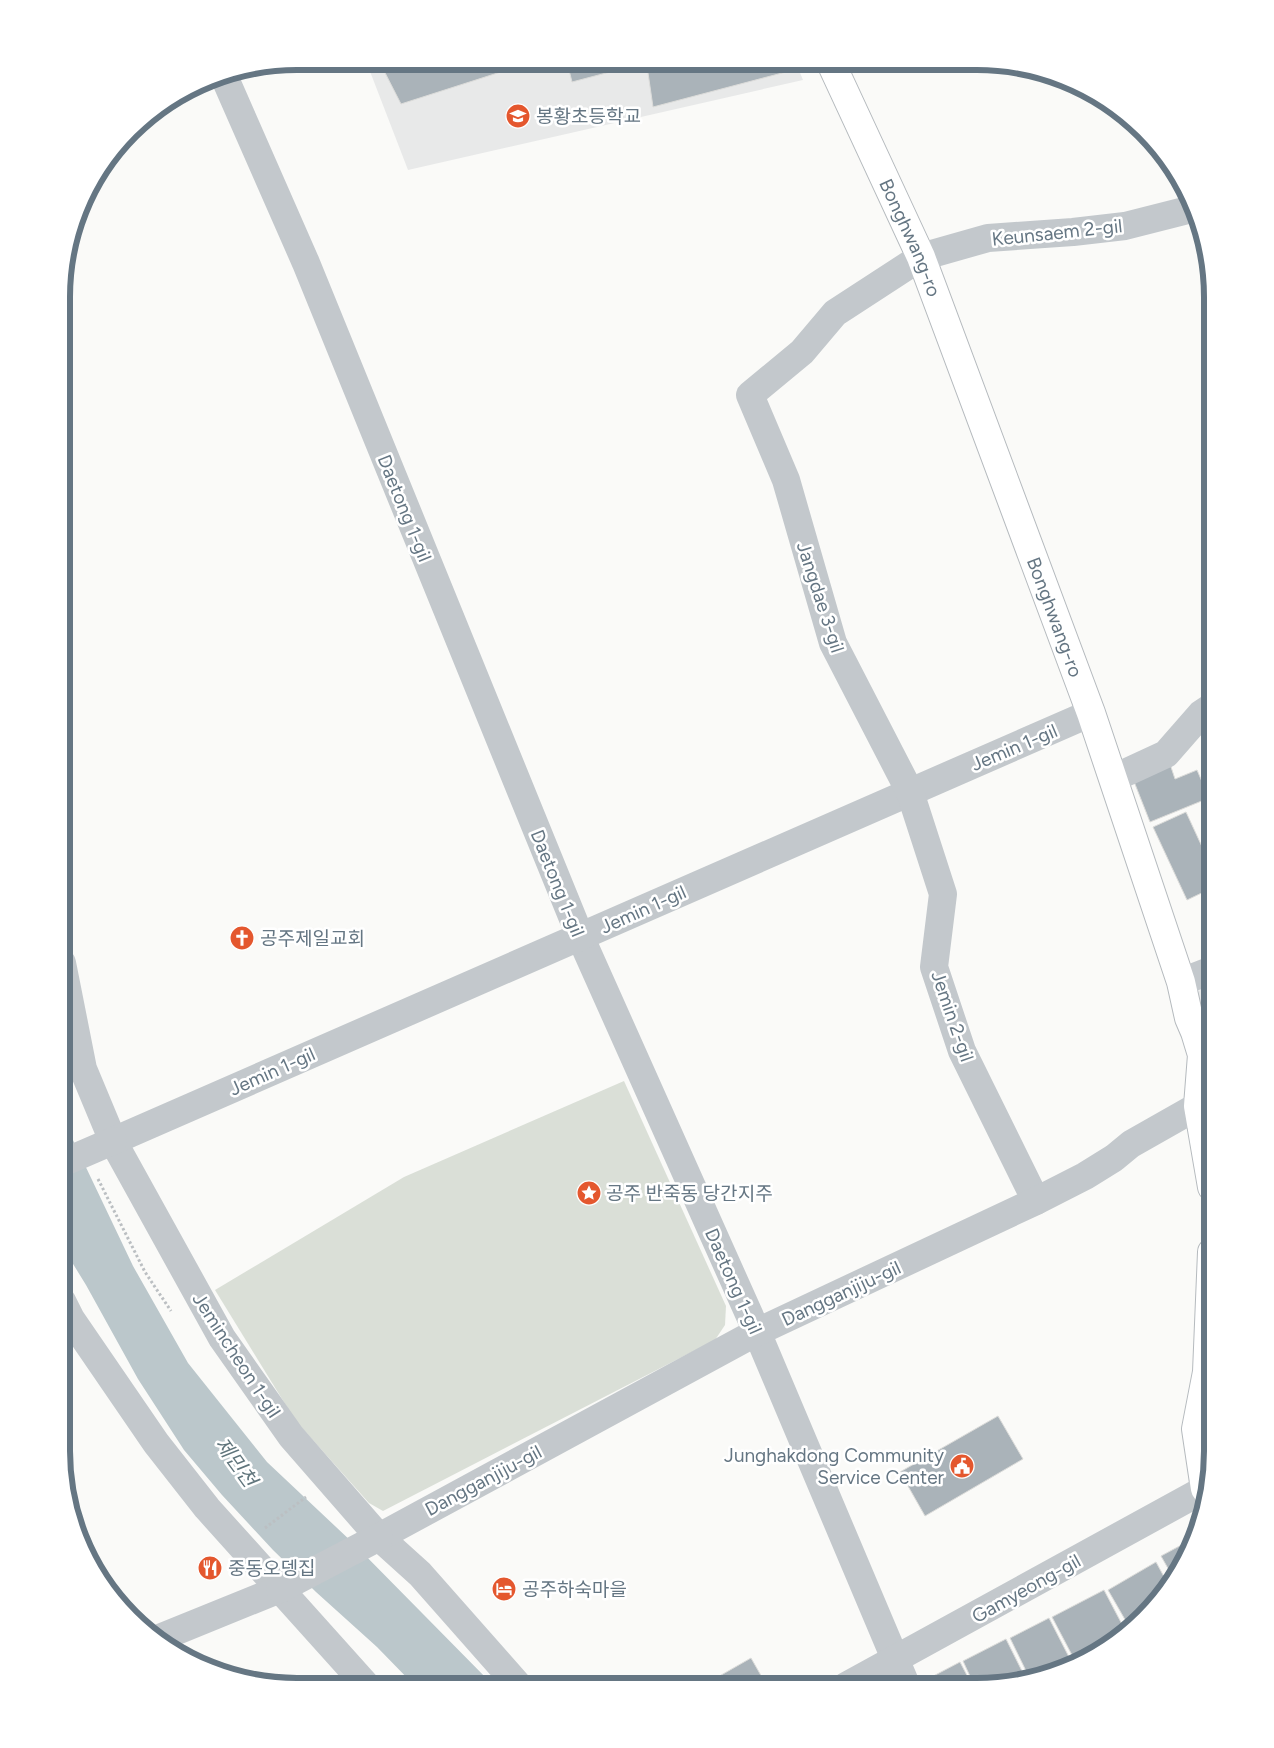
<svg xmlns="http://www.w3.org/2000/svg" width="1274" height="1748" font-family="Figtree,'Noto Sans KR',sans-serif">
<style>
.built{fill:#e8e9e9}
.green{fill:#dadfd7}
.water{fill:#bbc7cb}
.building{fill:#aab3b9;stroke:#dcdcda}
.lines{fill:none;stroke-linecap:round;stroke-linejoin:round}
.major-casing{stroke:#b5babe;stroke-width:30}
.path{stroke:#bbbfc2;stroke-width:3;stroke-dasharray:2.5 2.5;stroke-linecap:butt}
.minor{stroke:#c3c8cc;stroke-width:28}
.major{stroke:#fff;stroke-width:28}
.minor-bridge{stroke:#c3c8cc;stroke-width:28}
.labels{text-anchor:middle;stroke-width:5;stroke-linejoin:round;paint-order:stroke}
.poi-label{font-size:19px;fill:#657683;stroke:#fff;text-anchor:start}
.street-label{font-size:19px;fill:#657683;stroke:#fff}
.water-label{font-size:20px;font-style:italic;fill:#60757c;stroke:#fff}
.rim{fill:none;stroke:#657683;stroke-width:6}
</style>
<rect width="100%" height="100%" fill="#fafaf8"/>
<g class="built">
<path d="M366,61L796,63L803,80L408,170Z"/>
<path d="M1212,983V1111L1191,1004L1201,988Z"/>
</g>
<path class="green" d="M624,1081L726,1306L725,1325L715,1340L383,1511L369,1503L295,1420L215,1290L404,1177Z"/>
<path class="water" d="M62,1117L133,1266L188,1363L267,1462L353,1543L493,1685H414L377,1647L316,1592L273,1550L222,1495L184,1450L138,1379L86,1285L62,1246Z"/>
<g class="building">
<path d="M379,61L532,62L401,104Z"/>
<path d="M567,62H605L610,72L572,82Z"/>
<path d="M658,62L782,63L786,72L653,107L647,66Z"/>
<path d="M1213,744V773L1203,747Z"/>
<path d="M1170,764L1175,779L1197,770L1209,798L1150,822L1133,779Z"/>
<path d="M1186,812L1204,851L1212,847V888L1187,900L1153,827Z"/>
<path d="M998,1416L1023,1459L925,1516L900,1472Z"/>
<path d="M1187,1542L1192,1544L1174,1579L1161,1556Z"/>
<path d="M1156,1562L1169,1586L1131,1630L1108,1590Z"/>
<path d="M1104,1590L1125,1630L1073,1657L1052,1617Z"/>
<path d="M1049,1618L1070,1659L1045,1671L1028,1675L1010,1638Z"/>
<path d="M1006,1639L1023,1673L1013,1678L975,1687L963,1661Z"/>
<path d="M1105,1647L1081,1663H1079L1078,1661Z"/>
<path d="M751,1658L767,1686H702Z"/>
<path d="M960,1662L973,1687H924L922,1682Z"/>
</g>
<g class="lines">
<defs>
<g id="major">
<path id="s1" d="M831,63L921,257L1091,713L1181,982L1189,1018L1195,1032L1202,1055L1198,1106L1212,1187"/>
<path d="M1207,1491L1205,1489L1196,1429L1207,1372L1212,1252"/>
</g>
</defs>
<use href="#major" class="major-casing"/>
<g class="path">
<path d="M98,1179L145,1272L171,1311"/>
<path d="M62,1260L69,1272"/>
<path d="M265,1528L306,1497"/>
</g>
<g class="minor">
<path d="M223,74L306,263L580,936L757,1332L907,1687"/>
<path d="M1114,778L1166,754L1201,714L1213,706"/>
<path d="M62,963L83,1069L113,1141L222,1338L291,1436L379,1537L420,1574L518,1685"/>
<path d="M1181,982L1212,970"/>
<path d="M113,1141L1091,713"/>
<path d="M1036,1201L962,1051L934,967L943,894L910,792L833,643L786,480L750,395L802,352L835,313L921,257L988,238L1073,232L1125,226L1192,209"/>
<path d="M62,1301L71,1319L156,1443L207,1508L366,1685"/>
<path d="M379,1537L757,1332L1036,1201L1085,1176L1114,1158L1131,1144L1198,1106"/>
<path d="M157,1639L280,1589"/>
<path d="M846,1686L1205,1489"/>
</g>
<use href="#major" class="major"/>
<g class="minor-bridge">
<path d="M62,1163L113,1141"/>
<path d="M280,1589L379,1537"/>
</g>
</g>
<defs>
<symbol id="school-disc" viewBox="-11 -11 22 22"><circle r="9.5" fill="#e4572e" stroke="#fff"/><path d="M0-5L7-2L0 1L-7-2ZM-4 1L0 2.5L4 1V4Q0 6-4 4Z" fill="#fff"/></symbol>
<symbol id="church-disc" viewBox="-11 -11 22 22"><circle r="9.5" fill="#e4572e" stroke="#fff"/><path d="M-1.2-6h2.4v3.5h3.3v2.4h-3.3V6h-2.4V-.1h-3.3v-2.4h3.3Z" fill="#fff"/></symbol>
<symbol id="sight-disc" viewBox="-11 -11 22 22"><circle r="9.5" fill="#e4572e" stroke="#fff"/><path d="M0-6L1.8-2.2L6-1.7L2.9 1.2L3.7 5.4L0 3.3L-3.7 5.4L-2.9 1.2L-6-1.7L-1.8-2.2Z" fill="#fff"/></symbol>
<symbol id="civic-disc" viewBox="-11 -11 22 22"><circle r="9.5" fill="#e4572e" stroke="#fff"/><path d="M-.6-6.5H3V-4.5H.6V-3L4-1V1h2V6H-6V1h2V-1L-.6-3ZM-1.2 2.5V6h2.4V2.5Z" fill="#fff"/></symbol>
<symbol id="restaurant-disc" viewBox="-11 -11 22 22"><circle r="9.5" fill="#e4572e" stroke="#fff"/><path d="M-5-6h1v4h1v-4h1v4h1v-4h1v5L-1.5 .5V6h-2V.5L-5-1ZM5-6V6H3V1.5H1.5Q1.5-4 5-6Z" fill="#fff"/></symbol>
<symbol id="hotel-disc" viewBox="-11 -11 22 22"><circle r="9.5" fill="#e4572e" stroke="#fff"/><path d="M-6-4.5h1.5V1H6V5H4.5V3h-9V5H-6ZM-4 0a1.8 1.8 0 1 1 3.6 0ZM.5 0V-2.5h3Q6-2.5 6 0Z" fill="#fff"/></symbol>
</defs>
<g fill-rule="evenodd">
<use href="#school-disc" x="504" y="102" width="28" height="28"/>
<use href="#church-disc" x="228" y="924" width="28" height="28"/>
<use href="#sight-disc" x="575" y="1179" width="28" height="28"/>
<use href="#civic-disc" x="948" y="1452" width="28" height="28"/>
<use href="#restaurant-disc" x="196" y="1554" width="28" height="28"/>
<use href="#hotel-disc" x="490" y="1575" width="28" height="28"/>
</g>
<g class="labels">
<g class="poi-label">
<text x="536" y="123">봉황초등학교</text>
<text x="260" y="945">공주제일교회</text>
<text x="606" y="1200">공주 반죽동 당간지주</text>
<text x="944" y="1462" text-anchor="end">Junghakdong Community<tspan x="944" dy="22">Service Center</tspan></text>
<text x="228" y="1575">중동오뎅집</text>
<text x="522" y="1596">공주하숙마을</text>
</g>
<g class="street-label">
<text transform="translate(1057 232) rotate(-6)" y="7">Keunsaem 2-gil</text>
<text dy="7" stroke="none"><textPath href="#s1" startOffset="192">Bonghwang-ro</textPath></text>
<text transform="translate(405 508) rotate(68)" y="7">Daetong 1-gil</text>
<text transform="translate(821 597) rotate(72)" y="7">Jangdae 3-gil</text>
<text dy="7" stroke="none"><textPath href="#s1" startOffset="598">Bonghwang-ro</textPath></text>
<text transform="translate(1014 747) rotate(-23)" y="7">Jemin 1-gil</text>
<text transform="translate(558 883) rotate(68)" y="7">Daetong 1-gil</text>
<text transform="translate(643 909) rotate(-24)" y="7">Jemin 1-gil</text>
<text transform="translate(953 1016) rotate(71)" y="7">Jemin 2-gil</text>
<text transform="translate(272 1071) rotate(-24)" y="7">Jemin 1-gil</text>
<text transform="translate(734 1281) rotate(66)" y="7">Daetong 1-gil</text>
<text transform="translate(841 1293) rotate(-25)" y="7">Dangganjiju-gil</text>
<text transform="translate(237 1355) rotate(57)" y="7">Jemincheon 1-gil</text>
<text transform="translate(483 1480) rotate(-28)" y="7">Dangganjiju-gil</text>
<text transform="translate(1026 1588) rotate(-29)" y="7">Gamyeong-gil</text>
</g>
<g class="water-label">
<text transform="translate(236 1462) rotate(54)" y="7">제민천</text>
</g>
</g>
<path d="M0 0H1274V1748H0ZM297 70H977A227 227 0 0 1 1204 297V1451A227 227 0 0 1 977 1678H297A227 227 0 0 1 70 1451V297A227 227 0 0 1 297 70Z" fill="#fff" fill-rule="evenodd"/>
<path class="rim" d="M297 70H977A227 227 0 0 1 1204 297V1451A227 227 0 0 1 977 1678H297A227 227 0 0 1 70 1451V297A227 227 0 0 1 297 70Z"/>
</svg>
